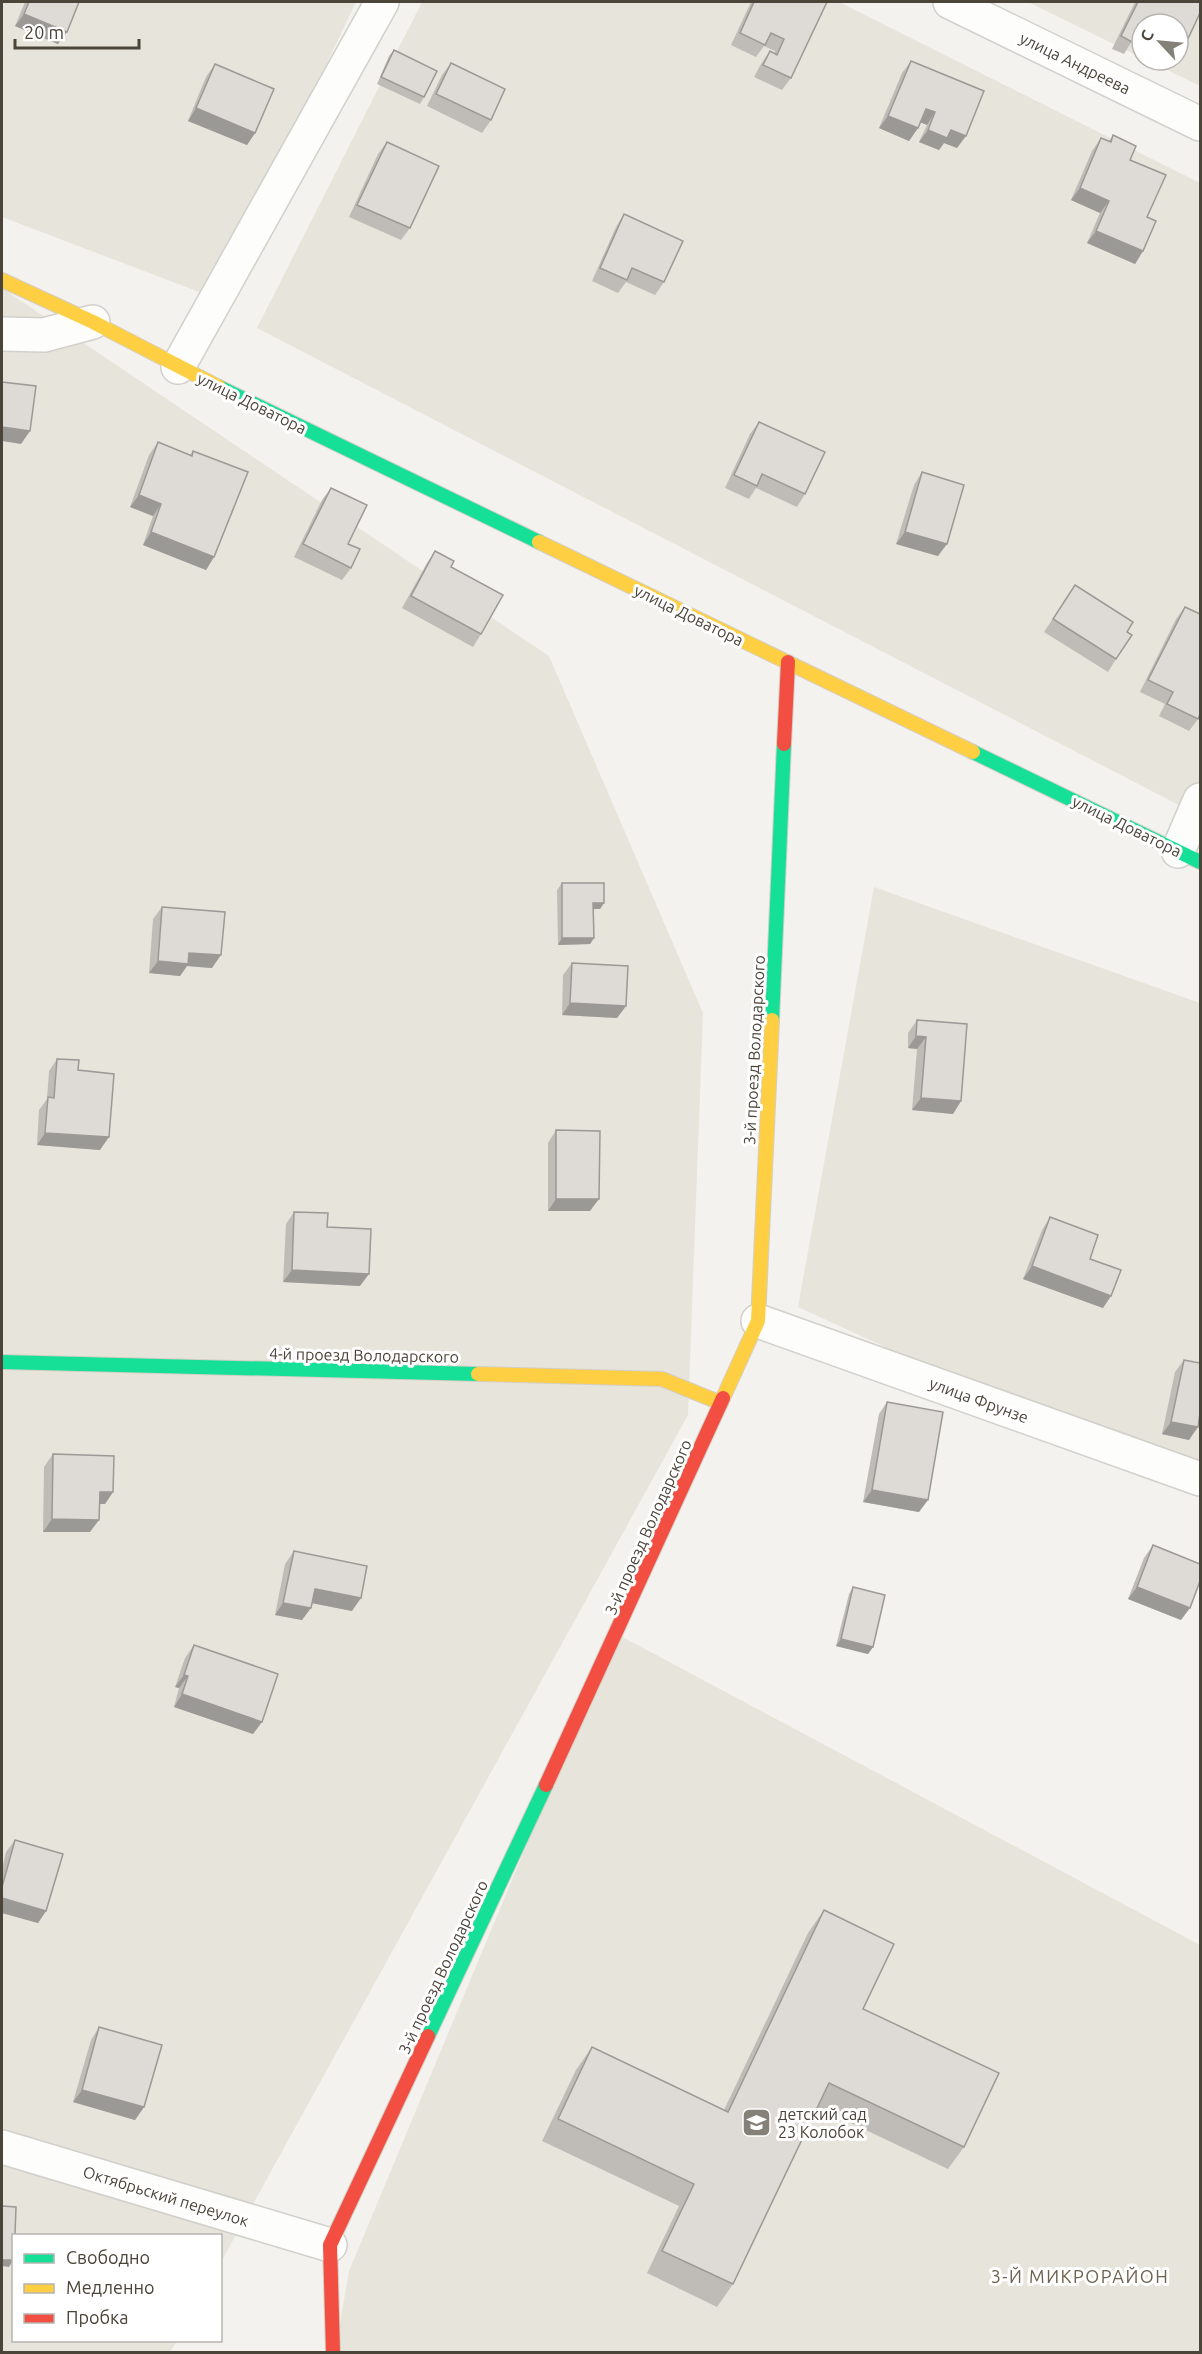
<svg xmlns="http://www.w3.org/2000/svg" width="1202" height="2354" font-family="Ubuntu,sans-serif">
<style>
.residential{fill:#e7e4dc}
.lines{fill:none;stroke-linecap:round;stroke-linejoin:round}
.street-casing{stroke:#d2d0cb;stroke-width:36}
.fast-casing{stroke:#d3cfc5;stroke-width:16}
.slow-casing{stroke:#d3cfc5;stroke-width:16}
.jam-casing{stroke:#d3cfc5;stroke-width:16}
.street{stroke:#fdfdfc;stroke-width:33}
.fast{stroke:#16e098;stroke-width:14}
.slow{stroke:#ffcf43;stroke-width:14}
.jam{stroke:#f24e42;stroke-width:14}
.wall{fill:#bfbcb8}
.shaded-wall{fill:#9b9996}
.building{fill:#dedbd6;stroke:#9b9996;stroke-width:1.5}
.labels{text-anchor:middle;stroke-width:6;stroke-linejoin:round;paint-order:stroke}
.street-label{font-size:16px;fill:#4b4439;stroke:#fff}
.poi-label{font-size:16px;fill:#4b4439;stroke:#fff;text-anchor:start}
.neighbourhood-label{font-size:18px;letter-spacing:1.5px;fill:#6e6250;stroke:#fff}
</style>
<rect width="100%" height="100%" fill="#f4f2ee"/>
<g class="residential">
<path d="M2,2H356L215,298L2,217Z"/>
<path d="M422,2H839L1200,183V816L257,328Z"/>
<path d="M1028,2H1200V86L1147,60H1178V24H1142V58Z"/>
<path d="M2,288L549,656L703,1013L688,1415L221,2262L220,2236H14V2340L177,2341L170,2352H2Z"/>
<path d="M874,887L1200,1003V1492L798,1307Z"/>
<path d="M615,1633L1200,1945V2352H335L349,2271Z"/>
</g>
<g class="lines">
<defs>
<g id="street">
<path d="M950,2L1200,124"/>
<path d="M2,334L44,335L93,322"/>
<path d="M178,367L382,2"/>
<path d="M1178,851L1200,800"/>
<path d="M758,1321L1200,1479"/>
<path d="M2,2147L330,2245"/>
</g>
<g id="fast">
<path d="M219,387L539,542"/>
<path d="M973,752L1200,862"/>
<path d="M772,1020L784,744"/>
<path d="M2,1362L478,1374"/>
<path d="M428,2036L546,1785"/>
</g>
<g id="slow">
<path d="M2,280L93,322L219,387"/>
<path d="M539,542L973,752"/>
<path d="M478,1374L662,1379L721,1403"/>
<path d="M723,1398L758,1321L772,1020"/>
</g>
<g id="jam">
<path d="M784,744L788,662"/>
<path d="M546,1785L723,1398"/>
<path d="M333,2352L330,2245L428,2036"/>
</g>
</defs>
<use href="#street" class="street-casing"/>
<use href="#fast" class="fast-casing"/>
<use href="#slow" class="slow-casing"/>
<use href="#jam" class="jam-casing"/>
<use href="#street" class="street"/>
<use href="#fast" class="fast"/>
<use href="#slow" class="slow"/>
<use href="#jam" class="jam"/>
</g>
<g class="wall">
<path d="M25,2H79L58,44L15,26Z"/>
<path d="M751,2H827L791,78L782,90L754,77L761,64L770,51L774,54L775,51L764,46L756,57L731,45Z"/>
<path d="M1135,2H1200L1185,45L1178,55V24H1142V42L1134,38L1124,54L1112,49Z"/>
<path d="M394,50L424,97L420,104L377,84L389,56Z"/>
<path d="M911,61L957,148L944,143L939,150L919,142L927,125L921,122L918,128L909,141L879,128L902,73Z"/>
<path d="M451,63L491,120L482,133L427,106L442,75Z"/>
<path d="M215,64L255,133L247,145L188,121L206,77Z"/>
<path d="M1113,135L1130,160L1147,217L1143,251L1135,264L1087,243L1100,213L1071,200L1092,151L1101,138L1109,141Z"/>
<path d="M387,142L410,228L401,240L349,217L378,154Z"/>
<path d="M624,214L664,282L655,295L626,282L618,293L592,281L616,227Z"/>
<path d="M759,422L805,494L797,507L756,488L749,499L725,488L750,434Z"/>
<path d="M158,442L190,455L193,451L214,557L206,570L143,545L153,516L130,507L149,455Z"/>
<path d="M922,472L938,556L896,544L914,485Z"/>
<path d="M331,488L348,544L351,568L342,580L294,557L322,500Z"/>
<path d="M435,551L451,567L481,634L473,647L402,608L427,563Z"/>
<path d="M1075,585L1127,632L1116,659L1108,672L1044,632Z"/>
<path d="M1185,607L1198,719L1189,731L1159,716L1165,704L1140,692L1176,619Z"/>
<path d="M562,883L604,903L600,909H593L594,938L590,944L558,945L557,890Z"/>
<path d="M162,907L212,968L187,966L180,976L149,973L153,919Z"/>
<path d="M572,963L626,1006L617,1018L562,1015L563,975Z"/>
<path d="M917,1020L961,1101L953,1114L912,1110L917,1049L908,1048V1033Z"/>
<path d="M57,1059L78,1070L100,1150L37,1145L39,1110L47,1099L49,1071Z"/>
<path d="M556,1130L590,1211H548V1143Z"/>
<path d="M294,1212L327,1227L360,1286L283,1282L286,1224Z"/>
<path d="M1050,1217L1090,1259L1103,1308L1023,1279L1042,1230Z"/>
<path d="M1184,1360L1199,1421L1189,1440L1162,1434L1175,1372Z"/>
<path d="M887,1402L919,1512L863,1502L879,1414Z"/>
<path d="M53,1454L113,1492L105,1504H99L90,1532H43L44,1467Z"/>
<path d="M1153,1545L1181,1620L1128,1599L1144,1558Z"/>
<path d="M294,1551L352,1611L312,1603L302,1620L275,1615L285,1564Z"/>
<path d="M853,1587L873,1647L868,1654L836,1646L849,1594Z"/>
<path d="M194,1645L253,1734L174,1707L179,1688L175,1687L185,1658Z"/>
<path d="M15,1840L46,1911L38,1923L2,1913V1869L6,1852Z"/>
<path d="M824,1910L863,2009L964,2147L948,2169L817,2107L733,2284L717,2307L647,2273L679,2206L542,2141L576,2070L592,2047L724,2110L808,1933Z"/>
<path d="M99,2027L144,2107L135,2120L73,2102L91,2040Z"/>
</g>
<g class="shaded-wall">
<path d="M24,14L67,32L58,44L15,26Z"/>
<path d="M196,108L255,133L247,145L188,121Z"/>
<path d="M926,109L935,112L927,125L917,121Z"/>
<path d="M888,116L918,128L909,141L879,128Z"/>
<path d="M928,130H951L966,136L957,148L944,143L939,150L919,142Z"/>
<path d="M1080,188L1109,201L1100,213L1071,200Z"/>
<path d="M1096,231L1143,251L1135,264L1087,243Z"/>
<path d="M2,427L30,431L21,444L2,441Z"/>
<path d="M139,495L161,504L153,516L130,507Z"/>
<path d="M151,532L214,557L206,570L143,545Z"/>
<path d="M905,532L947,544L938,556L896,544Z"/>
<path d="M593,903H604L600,909H589Z"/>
<path d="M562,938H594L590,944L558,945Z"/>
<path d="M189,953L221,955L212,968L187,966L180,976L149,973L158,961Z"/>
<path d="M570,1003L626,1006L617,1018L562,1015Z"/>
<path d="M916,1036L926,1037L917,1049L908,1048Z"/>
<path d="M921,1098L961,1101L953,1114L912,1110Z"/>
<path d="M45,1133L109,1137L100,1150L37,1145Z"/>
<path d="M556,1199H599L590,1211H548Z"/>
<path d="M1032,1266L1111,1296L1103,1308L1023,1279Z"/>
<path d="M292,1270L369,1274L360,1286L283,1282Z"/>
<path d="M1171,1422L1198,1427L1189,1440L1162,1434Z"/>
<path d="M872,1490L928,1500L919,1512L863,1502Z"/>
<path d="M100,1492H113L105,1504H91Z"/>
<path d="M52,1519L99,1520L90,1532H43Z"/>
<path d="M1137,1587L1190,1608L1181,1620L1128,1599Z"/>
<path d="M315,1589L361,1598L352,1611L306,1602Z"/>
<path d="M283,1603L311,1608L302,1620L275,1615Z"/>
<path d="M841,1639L873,1647L868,1654L836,1646Z"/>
<path d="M184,1675L188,1676L179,1688L175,1687Z"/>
<path d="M182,1694L262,1722L253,1734L174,1707Z"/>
<path d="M2,1898L46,1911L38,1923L2,1913Z"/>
<path d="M82,2090L144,2107L135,2120L73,2102Z"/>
<path d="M2,2260H13L9,2267L2,2266Z"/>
</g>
<g class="building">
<path d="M29,2H79L67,32L24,14Z"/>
<path d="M754,2H827L791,78L763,65L770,51L777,55L784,39L771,33L765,45L740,33Z"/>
<path d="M1138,2H1200V13L1185,45L1178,42V24H1142V25L1140,24L1132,42L1121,36Z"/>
<path d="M394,50L437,71L424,97L381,77Z"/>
<path d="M911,61L984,91L966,136L951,130L947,138L928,130L935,112L926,109L918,128L888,116Z"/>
<path d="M451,63L505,89L491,120L436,94Z"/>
<path d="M215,64L274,89L255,133L196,108Z"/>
<path d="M1113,135L1136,146L1130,160L1166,175L1147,217L1156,221L1143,251L1096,231L1109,201L1080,188L1101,138L1111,142Z"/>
<path d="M387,142L439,166L410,228L357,205Z"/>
<path d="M624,214L683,241L664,282L632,268L627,280L600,268Z"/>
<path d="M2,382L36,386L30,431L2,427Z"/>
<path d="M759,422L825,452L805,494L762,474L757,486L734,475Z"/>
<path d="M158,442L192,456L193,451L248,472L214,557L151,532L161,504L139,495Z"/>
<path d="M922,472L964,485L947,544L905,532Z"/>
<path d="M331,488L367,505L348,544L360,549L351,568L303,544Z"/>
<path d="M435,551L454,561L451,567L503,595L481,634L411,596Z"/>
<path d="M1075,585L1133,622L1127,632L1132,635L1116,659L1053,619Z"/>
<path d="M1185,607L1200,614V714L1198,719L1167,704L1173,692L1148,680Z"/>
<path d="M562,883H604V903H593L594,938H562Z"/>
<path d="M162,907L225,912L221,955L189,953L188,964L158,961Z"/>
<path d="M572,963L628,966L626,1006L570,1003Z"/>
<path d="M917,1020L967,1024L961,1101L921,1098L926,1037L916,1036Z"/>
<path d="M57,1059L79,1060L78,1070L114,1074L109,1137L45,1133L48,1097L54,1098Z"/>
<path d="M556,1130L600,1131L599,1199H556Z"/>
<path d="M294,1212L328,1213L327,1227L371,1229L369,1274L292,1270Z"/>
<path d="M1050,1217L1098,1235L1090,1259L1121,1270L1111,1296L1032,1266Z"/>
<path d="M1184,1360L1200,1363V1413L1198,1427L1171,1422Z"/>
<path d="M887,1402L943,1412L928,1500L872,1490Z"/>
<path d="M53,1454L114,1456L113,1492H100L99,1520L52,1519Z"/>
<path d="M1153,1545L1200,1564V1581L1190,1608L1137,1587Z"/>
<path d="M294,1551L367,1566L361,1598L315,1589L311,1608L283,1603Z"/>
<path d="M853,1587L885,1595L873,1647L841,1639Z"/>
<path d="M194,1645L278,1674L262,1722L182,1694L188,1676L184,1675Z"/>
<path d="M15,1840L63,1854L46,1911L2,1898V1887Z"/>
<path d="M824,1910L894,1944L863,2009L999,2073L964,2147L829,2083L733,2284L662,2251L694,2184L558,2119L592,2047L728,2112Z"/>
<path d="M99,2027L162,2045L144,2107L82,2090Z"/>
<path d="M2,2206L16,2207L15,2235H14L13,2260H2Z"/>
</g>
<defs>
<symbol id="school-square" viewBox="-11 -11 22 22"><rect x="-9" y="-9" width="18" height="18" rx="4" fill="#868178" stroke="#fff"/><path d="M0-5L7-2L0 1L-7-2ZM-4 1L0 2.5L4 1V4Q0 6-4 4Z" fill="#fff"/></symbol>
</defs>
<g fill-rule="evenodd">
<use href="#school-square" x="740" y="2106" width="33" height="33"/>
</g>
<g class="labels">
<g class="street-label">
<text transform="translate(1075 63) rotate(26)" y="6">улица Андреева</text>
<text transform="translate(252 403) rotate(26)" y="6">улица Доватора</text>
<text transform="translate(689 615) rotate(26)" y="6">улица Доватора</text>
<text transform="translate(1127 826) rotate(26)" y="6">улица Доватора</text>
<text transform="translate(754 1050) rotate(-87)" y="6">3-й проезд Володарского</text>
<text transform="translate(364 1355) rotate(1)" y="6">4-й проезд Володарского</text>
<text transform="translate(979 1400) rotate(20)" y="6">улица Фрунзе</text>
<text transform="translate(648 1527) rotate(-66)" y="6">3-й проезд Володарского</text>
<text transform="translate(443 1967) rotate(-65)" y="6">3-й проезд Володарского</text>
<text transform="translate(166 2196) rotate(17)" y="6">Октябрьский переулок</text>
</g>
<g class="poi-label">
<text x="778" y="2120">детский сад<tspan x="778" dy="18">23 Колобок</tspan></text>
</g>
<g class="neighbourhood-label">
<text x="1080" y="2283">3-Й МИКРОРАЙОН</text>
</g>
</g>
<rect width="1202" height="2354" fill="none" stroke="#4b4439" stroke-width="6"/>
<rect x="12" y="2234" width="210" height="108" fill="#ffffff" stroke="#b7b4b0" stroke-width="1.5"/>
<rect x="24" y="2254" width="30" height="9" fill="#16e098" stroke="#b7b4b0" stroke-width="1.5"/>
<text x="66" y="2264" font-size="18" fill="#4b4439">Свободно</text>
<rect x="24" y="2284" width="30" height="9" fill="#ffcf43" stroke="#b7b4b0" stroke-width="1.5"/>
<text x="66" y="2294" font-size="18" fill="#4b4439">Медленно</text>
<rect x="24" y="2314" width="30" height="9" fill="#f24e42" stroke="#b7b4b0" stroke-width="1.5"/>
<text x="66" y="2324" font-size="18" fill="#4b4439">Пробка</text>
<g transform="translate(1160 42) rotate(296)"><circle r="28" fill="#ffffff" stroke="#b7b4b0" stroke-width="1.5"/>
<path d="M0-4.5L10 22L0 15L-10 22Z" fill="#868178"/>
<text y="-9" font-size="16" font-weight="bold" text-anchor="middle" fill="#4b4439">С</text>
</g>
<path d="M15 39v9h124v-9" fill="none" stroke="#4b4439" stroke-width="3"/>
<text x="24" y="39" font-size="18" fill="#4b4439" stroke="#ffffff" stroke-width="4.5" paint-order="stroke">20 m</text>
</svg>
